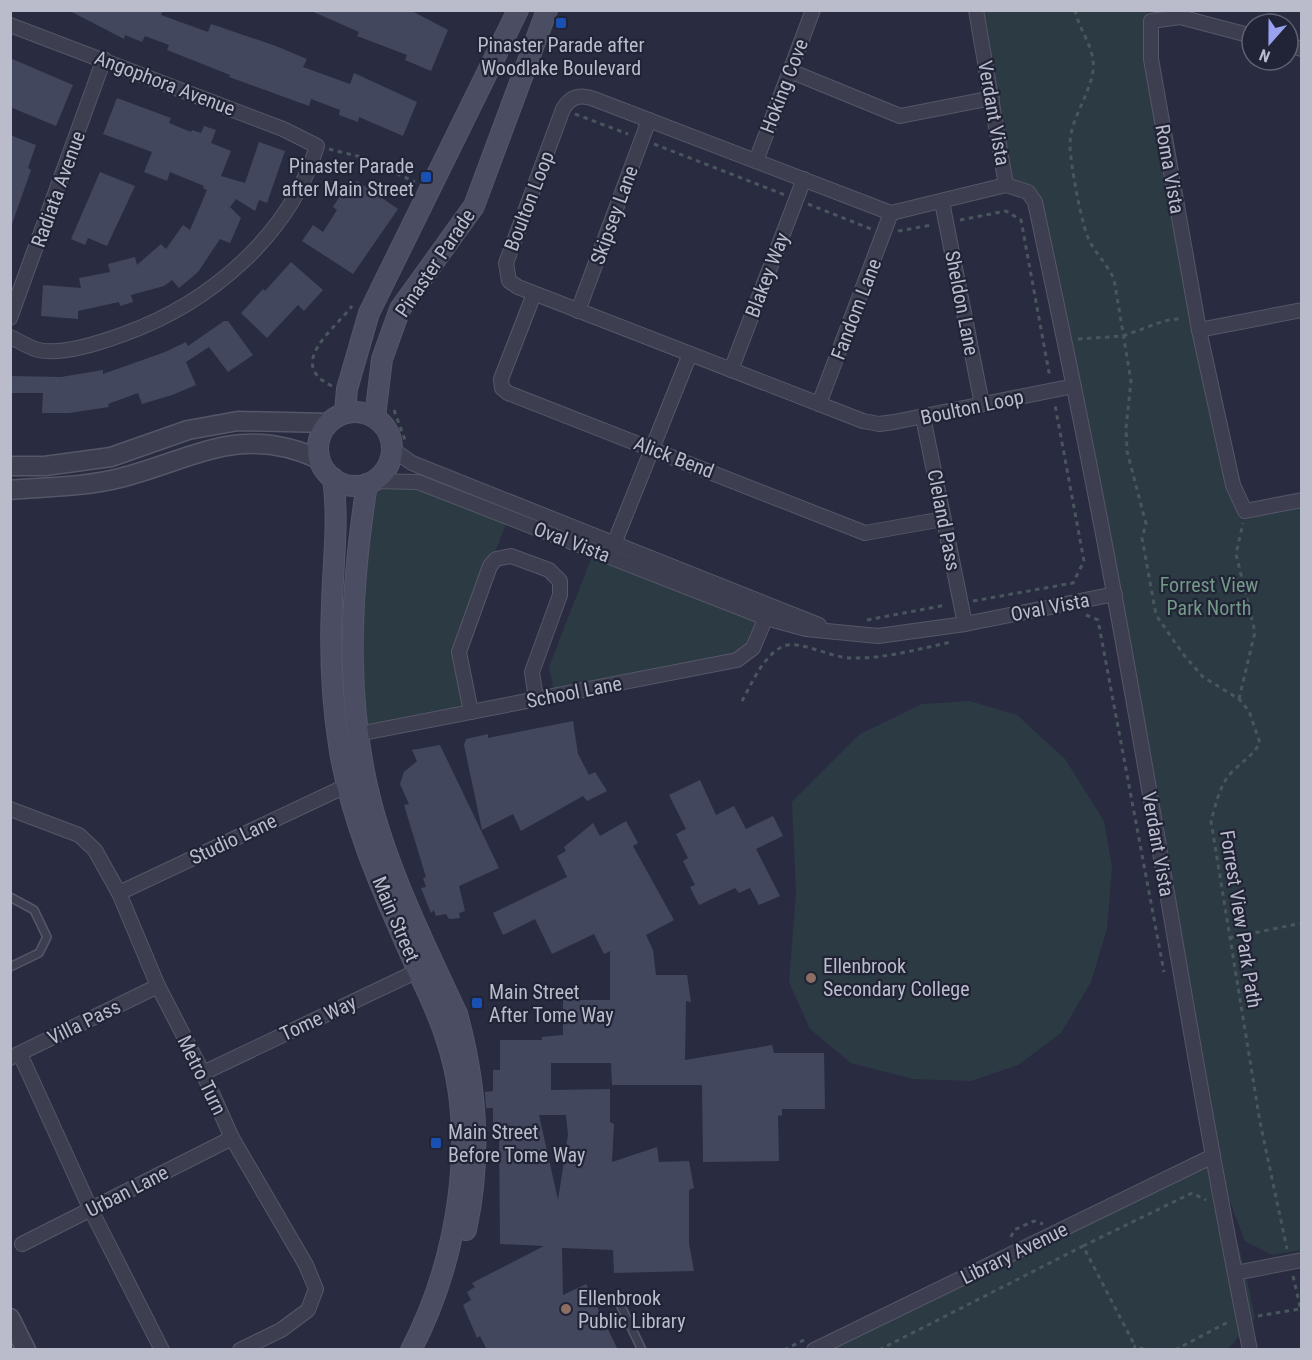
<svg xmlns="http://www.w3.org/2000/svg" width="1312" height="1360" font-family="'Roboto Condensed',sans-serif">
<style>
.green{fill:#2c3a43}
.building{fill:#43475e;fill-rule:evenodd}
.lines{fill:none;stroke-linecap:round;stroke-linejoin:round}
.service-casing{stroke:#555768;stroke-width:10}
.minor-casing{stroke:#555768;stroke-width:16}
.tertiary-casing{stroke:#555768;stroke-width:21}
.secondary-casing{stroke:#555768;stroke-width:22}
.path{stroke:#49565e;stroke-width:3;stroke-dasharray:4.5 4.5;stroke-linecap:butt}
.service{stroke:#3d3f50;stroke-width:7}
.minor{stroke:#3d3f50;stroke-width:14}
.tertiary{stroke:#3d3f50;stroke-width:18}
.secondary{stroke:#4b4d63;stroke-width:20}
.transit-dot{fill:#1a4fb4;stroke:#212436;stroke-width:2}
.education-dot{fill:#8d6e63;stroke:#212436;stroke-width:2}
.labels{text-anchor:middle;stroke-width:4.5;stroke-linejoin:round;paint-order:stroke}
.poi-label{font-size:20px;fill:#babccb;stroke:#212436;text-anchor:start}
.street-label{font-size:20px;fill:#babccb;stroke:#212436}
.park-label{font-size:20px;fill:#739987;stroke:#212436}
</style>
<rect width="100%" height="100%" fill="#292c40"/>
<g class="green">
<path d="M980,11H1146L1151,21L1199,330L1245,511L1301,500V1250L1272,1255L1245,1241L1216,1166L1245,1270L1255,1318L1228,1349L814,1350L1213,1156L1035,202L1006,185Z"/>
<path d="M394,480L508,518L461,643L471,712L358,734L367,484Z"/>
<path d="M594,551L766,618L746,656L555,696L549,667Z"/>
<path d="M970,701L1017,715L1065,759L1104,821L1112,867L1107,929L1091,982L1061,1033L1018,1065L971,1081L913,1079L851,1063L810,1029L789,982L796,893L792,802L860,734L922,704Z"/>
</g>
<g class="building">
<path d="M68,10H163L161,15L208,32L211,24L276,46L307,59L303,67L350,84L354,73L417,102L403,136L359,117L358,122L339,115L340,110L311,99L309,106L229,77L230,75L167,50L169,45L145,36L142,42L125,35L124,39Z"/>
<path d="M309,10H410L448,30L431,71L405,60L407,55L357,36L359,32Z"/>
<path d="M10,58L73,85L56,126L10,107Z"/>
<path d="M117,98L171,118L169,123L191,132L192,130L201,133L204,126L216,130L211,143L231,151L221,176L245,183L259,142L285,151L267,203L259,200L255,211L236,199L230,207L241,218L230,243L220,239L198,272L179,288L172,280L164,286L131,295L133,302L120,306L119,302L78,311V319L41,316L43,285L81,288L79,278L110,272L108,264L135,257L137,265L161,244L166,249L183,225L190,230L207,190L203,188L204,186L170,172L167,181L144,172L152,152L103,134Z"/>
<path d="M10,135L36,145L28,168L31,170L12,224Z"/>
<path d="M100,172L135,186L107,246L88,238L85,245L71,239Z"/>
<path d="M357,181L398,209L353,274L302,241L313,225L323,232L337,210L333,207L340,196L344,199Z"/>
<path d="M291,262L323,290L304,311L298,305L267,338L241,313L263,289L265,291Z"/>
<path d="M224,321H228L253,355L228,372L209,347L186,362L196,385L172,395L142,404L138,393L108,404L109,407L69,413H42L43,393H10V376L61,377L103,370V374L165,352L186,342L188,346Z"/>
<path d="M573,721L578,754L589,775L595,772L607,791L587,801L583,796L521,831L513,814L482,830L464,745L466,739L488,734V738Z"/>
<path d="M440,745L499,868L459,886L465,911L459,913L460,918L449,919L446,914L436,916L434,910L431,913L421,888L426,887L423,878L426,877L404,805L409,804L400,784L404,772L417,761L412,750Z"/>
<path d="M700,780L716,815L734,806L746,829L773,816L783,836L756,849L780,896L759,905L750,888L739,893L735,888L699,905L690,887L695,885L683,861L688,858L676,834L686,829L669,795Z"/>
<path d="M626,821L638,843L633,846L674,920L646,935L653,950L656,975H687L691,1002L686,1001L685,1060L772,1045L774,1053H824L825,1109H782V1115L778,1116L779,1161L703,1162L702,1085H612L611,1063H551V1090L610,1089V1122L614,1124L612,1162L657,1147L659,1162L689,1161L694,1188L689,1190V1243L694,1271L614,1273L613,1250L562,1248L563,1295L586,1284L618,1350H487L480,1336L477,1338L463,1305L471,1300L467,1292L475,1287L472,1283L544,1246L500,1244L499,1132H493V1108H486L485,1092L493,1091V1070H500V1040H542V1037L563,1035V1000H610V951L604,954L594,934L552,954L535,919L503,935L493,913L567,877L557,856L566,851L564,847L593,823L600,836ZM539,1115H566L568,1135L558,1200Z"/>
</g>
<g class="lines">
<defs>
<g id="service">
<path d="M10,897L34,910L47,937L39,953L10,967"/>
<path d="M617,1298L642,1350"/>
</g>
<g id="minor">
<path d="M976,10L1006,185"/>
<path d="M10,25L283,129L317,146C290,235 210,303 124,334C102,342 59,357 35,349C27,346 19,341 10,337"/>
<path d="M1252,36L1180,17L1151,21V59L1199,330L1233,485L1245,511L1302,500"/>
<path d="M1288,45L1302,49"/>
<path d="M790,71L900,116L992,98"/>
<path d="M756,161L813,10"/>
<path d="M942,202L982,404"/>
<path d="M534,294L501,379L502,388L508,393L865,533L943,519"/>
<path d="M578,311L649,120"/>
<path d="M10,318L104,59"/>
<path d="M1199,330L1302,310"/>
<path d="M731,370L804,179"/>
<path d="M1074,386L894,422L879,424L863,421L518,287L509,281L506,263L563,109C571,96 580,94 594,99L891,213L1006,185L1028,192L1035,202C1063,332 1090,462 1114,593C1161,845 1199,1098 1250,1350"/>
<path d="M819,404L891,213"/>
<path d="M923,417L965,624"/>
<path d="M392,449L412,463L819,625"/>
<path d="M374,481L418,482L766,618L806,629L878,636L965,624L1115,594"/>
<path d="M612,549L690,354"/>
<path d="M471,712L459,652L490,566L496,559L511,556L549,570L560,581V595L532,672L536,699"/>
<path d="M358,734L737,660L753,648L769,610"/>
<path d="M10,809L79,835L95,850L119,893L158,986L203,1073L232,1138L306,1265L316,1289L308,1310L281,1330L240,1350"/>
<path d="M119,893L348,785"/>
<path d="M20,1054L91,1210L162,1350"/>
<path d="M10,1058L158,986"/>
<path d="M203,1073L426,967"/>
<path d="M22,1244L232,1138"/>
<path d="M1235,1273L1302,1260"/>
<path d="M814,1350L1213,1156"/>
</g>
<g id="tertiary">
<path d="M10,466H45L111,457L188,430L238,421L327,423"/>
<path d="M10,490C46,487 85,487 120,478C194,459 240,423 319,459"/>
<path d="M10,1318L26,1350"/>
</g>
<g id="secondary">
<circle cx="355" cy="449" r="37"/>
<path d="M345,412L347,389L369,313L518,10"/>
<path d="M375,417L382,359L400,309L474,206L547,10"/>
<path d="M333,478C339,521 333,562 332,605C330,651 332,700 339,745C351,824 386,898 418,971C428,993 439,1015 446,1038C479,1136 458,1260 411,1350"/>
<path d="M367,484C349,599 343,718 379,830C399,893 429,954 457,1014C477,1086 482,1157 466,1230"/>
</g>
</defs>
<use href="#service" class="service-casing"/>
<use href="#minor" class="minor-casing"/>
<use href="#tertiary" class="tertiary-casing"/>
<use href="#secondary" class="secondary-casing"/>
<g class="path">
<path d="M1075,10C1079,31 1096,48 1093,71C1089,97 1070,119 1070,145C1070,162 1082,227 1089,240C1096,254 1107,264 1114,279L1131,381L1126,428L1127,451L1146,524L1142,538L1156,615L1183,654L1203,677L1239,699L1249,711L1260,743C1252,756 1244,760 1234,770C1220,782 1216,804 1211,821L1260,1122L1287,1249"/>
<path d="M575,114L628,134"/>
<path d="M654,144L785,195"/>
<path d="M329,149L361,157L415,182"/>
<path d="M808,204L871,229"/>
<path d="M960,220L1006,211L1021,220L1050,378"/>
<path d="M898,231L932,225"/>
<path d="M1078,339L1123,336L1164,321L1183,318"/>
<path d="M332,386C285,364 335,329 352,306"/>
<path d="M394,410L405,440"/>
<path d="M973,601L1073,583L1084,561L1055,405"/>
<path d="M1086,615L1098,620L1164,972"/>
<path d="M867,620L946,605"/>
<path d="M1239,699L1255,632L1236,554L1243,523"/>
<path d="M742,701C752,683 764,654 784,646C800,640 832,658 851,658C885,659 918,649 951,642"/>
<path d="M1229,938L1302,923"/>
<path d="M1011,1237L1014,1230L1034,1221L1043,1224"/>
<path d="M1083,1246L1192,1193L1206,1200"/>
<path d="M1293,1276L1302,1315"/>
<path d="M1258,1316L1300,1309"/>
<path d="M784,1350L804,1340"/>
<path d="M879,1350L1083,1246L1135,1346"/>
<path d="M1134,1350L1135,1346L1146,1350"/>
<path d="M1175,1350L1230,1321"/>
</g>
<use href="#service" class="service"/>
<use href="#minor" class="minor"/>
<use href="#tertiary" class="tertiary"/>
<use href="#secondary" class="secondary"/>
</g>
<g class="transit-dot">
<rect x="555" y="17" width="12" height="12" rx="3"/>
<rect x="420" y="171" width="12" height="12" rx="3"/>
<rect x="471" y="997" width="12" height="12" rx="3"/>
<rect x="430" y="1137" width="12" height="12" rx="3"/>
</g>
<g class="education-dot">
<circle cx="811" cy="978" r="6"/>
<circle cx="566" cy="1309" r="6"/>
</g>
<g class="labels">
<g class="poi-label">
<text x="561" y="52" text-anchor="middle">Pinaster Parade after<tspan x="561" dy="23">Woodlake Boulevard</tspan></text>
<text x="414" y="173" text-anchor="end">Pinaster Parade<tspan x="414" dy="23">after Main Street</tspan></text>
<text x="823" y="973">Ellenbrook<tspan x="823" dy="23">Secondary College</tspan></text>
<text x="489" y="999">Main Street<tspan x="489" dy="23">After Tome Way</tspan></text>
<text x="448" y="1139">Main Street<tspan x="448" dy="23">Before Tome Way</tspan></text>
<text x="578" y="1305">Ellenbrook<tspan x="578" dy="23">Public Library</tspan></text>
</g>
<g class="street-label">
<text transform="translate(165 83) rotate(21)" y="7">Angophora Avenue</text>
<text transform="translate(784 86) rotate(-69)" y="7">Hoking Cove</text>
<text transform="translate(994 113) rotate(80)" y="7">Verdant Vista</text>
<text transform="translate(1170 169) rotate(80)" y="7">Roma Vista</text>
<text transform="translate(58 189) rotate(-70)" y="7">Radiata Avenue</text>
<text transform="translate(529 201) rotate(-69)" y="7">Boulton Loop</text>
<text transform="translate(614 215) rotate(-70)" y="7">Skipsey Lane</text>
<text transform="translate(435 263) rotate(-56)" y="7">Pinaster Parade</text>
<text transform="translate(767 275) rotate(-69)" y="7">Blakey Way</text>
<text transform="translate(962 303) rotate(79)" y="7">Sheldon Lane</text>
<text transform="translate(856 309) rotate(-69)" y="7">Fandom Lane</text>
<text transform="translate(972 407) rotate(-12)" y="7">Boulton Loop</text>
<text transform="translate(674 457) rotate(21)" y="7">Alick Bend</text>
<text transform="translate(944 520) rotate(79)" y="7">Cleland Pass</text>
<text transform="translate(572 542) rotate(21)" y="7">Oval Vista</text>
<text transform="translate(1050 607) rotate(-11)" y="7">Oval Vista</text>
<text transform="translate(574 692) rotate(-11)" y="7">School Lane</text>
<text transform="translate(233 839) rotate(-25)" y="7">Studio Lane</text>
<text transform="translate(1158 844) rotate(80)" y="7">Verdant Vista</text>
<text transform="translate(396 919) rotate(67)" y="7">Main Street</text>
<text transform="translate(1241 919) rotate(81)" y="7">Forrest View Park Path</text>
<text transform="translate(318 1018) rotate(-25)" y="7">Tome Way</text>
<text transform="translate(84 1022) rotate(-26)" y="7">Villa Pass</text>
<text transform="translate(202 1075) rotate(64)" y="7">Metro Turn</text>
<text transform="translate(127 1191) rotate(-27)" y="7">Urban Lane</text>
<text transform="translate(1014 1253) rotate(-26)" y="7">Library Avenue</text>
</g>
<g class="park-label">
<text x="1209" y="592">Forrest View<tspan x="1209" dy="23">Park North</tspan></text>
</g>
</g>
<rect width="1312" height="1360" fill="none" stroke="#babccb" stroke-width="24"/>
<g transform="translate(1270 42) rotate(201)"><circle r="28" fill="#212436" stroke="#5e6172" stroke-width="1.5"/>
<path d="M0-4.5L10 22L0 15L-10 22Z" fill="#99a2f0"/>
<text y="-9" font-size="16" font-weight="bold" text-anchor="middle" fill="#babccb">N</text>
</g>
</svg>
